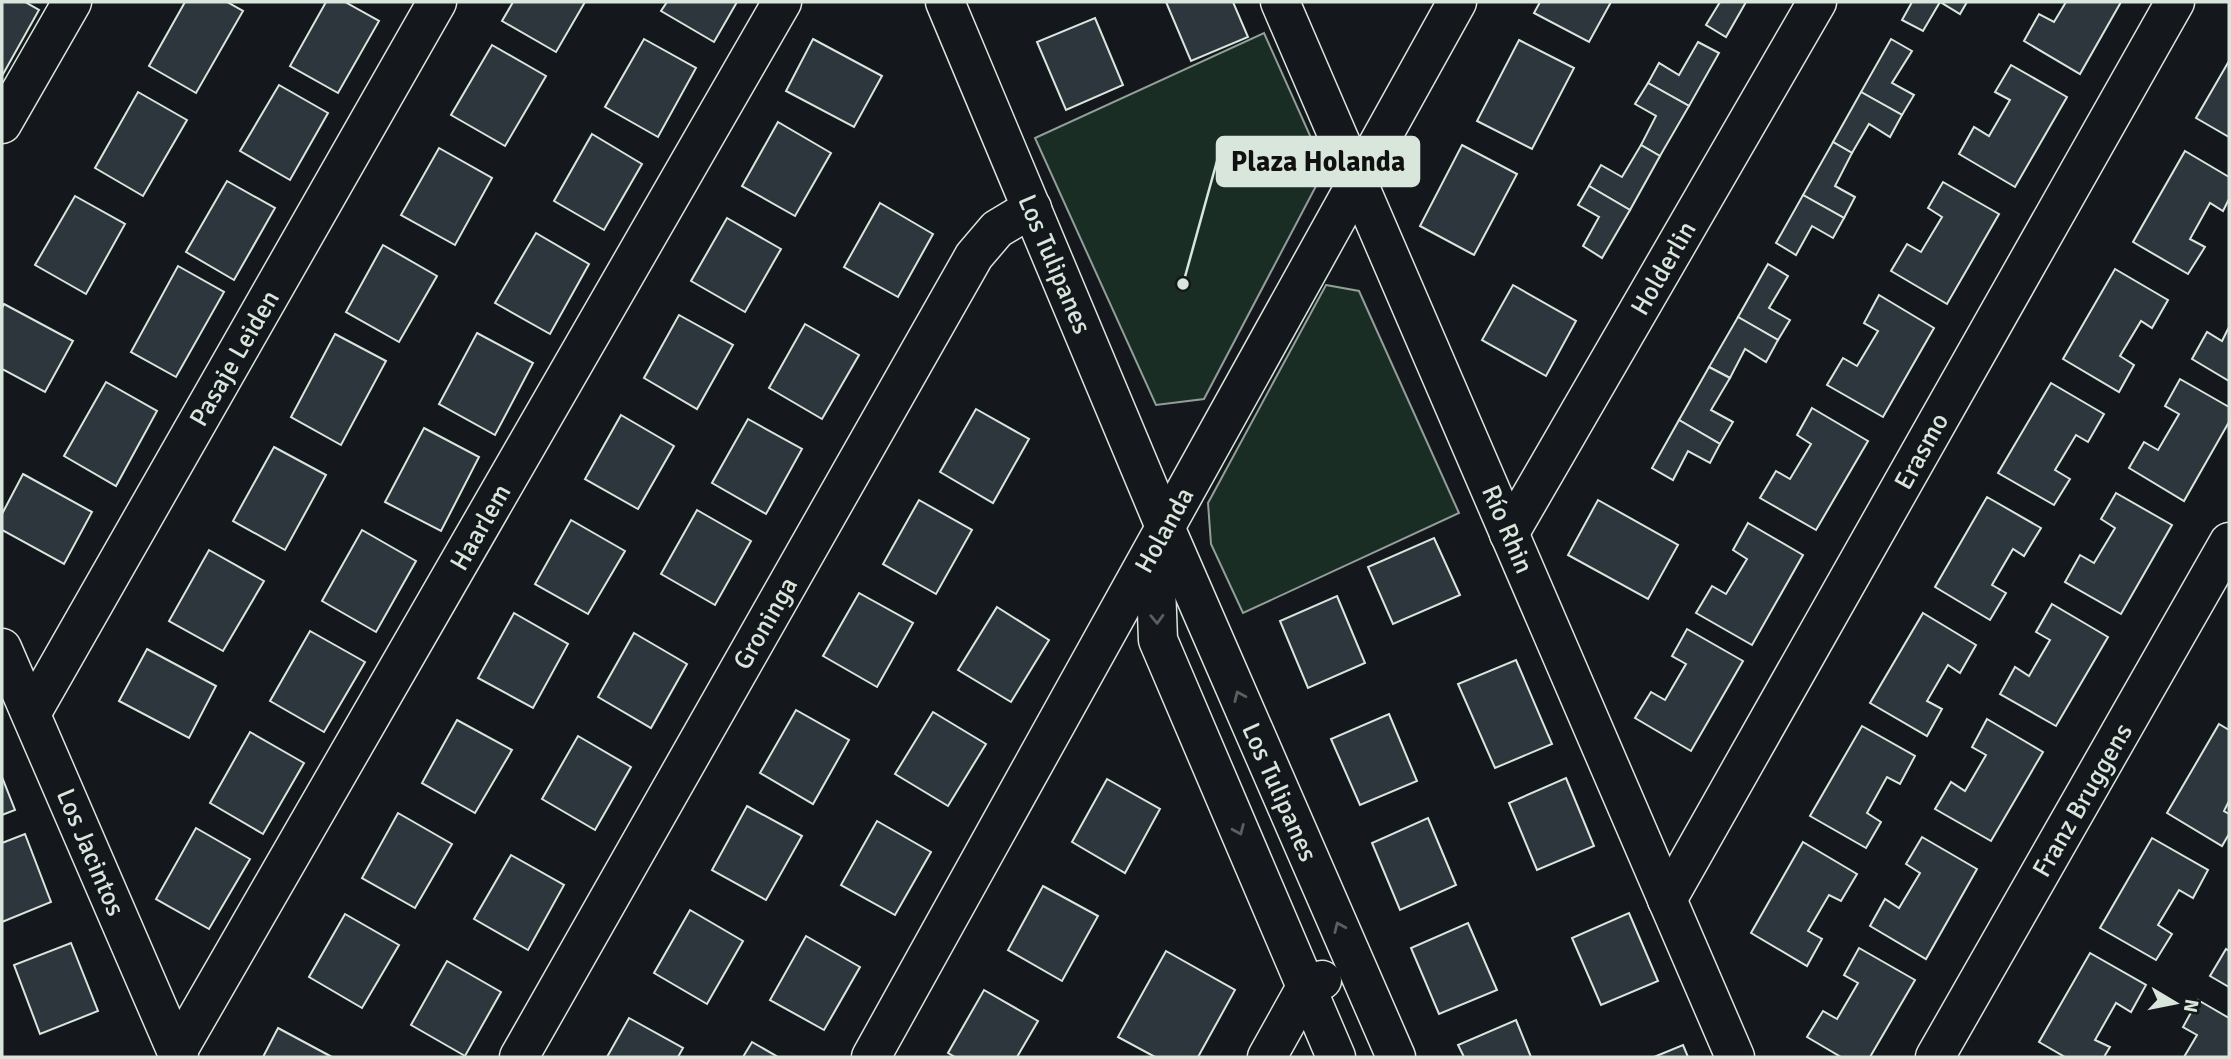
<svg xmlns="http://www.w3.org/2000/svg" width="2231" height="1059" font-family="Signika,sans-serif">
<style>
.green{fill:#1a2d24;stroke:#939e99;stroke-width:2}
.building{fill:#2c363c;stroke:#d8e6dc;stroke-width:2}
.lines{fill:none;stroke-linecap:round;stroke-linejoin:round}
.minor-casing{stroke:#d8e6dc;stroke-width:41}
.minor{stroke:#14181c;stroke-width:38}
.oneway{stroke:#59605f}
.labels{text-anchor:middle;stroke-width:5;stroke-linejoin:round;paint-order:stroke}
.street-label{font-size:26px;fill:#d8e6dc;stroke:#14181c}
.leader{fill:none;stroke:#d8e6dc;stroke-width:2.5}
.callout-dot{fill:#d8e6dc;stroke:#14181c;stroke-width:2.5}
.callout{fill:#d8e6dc;stroke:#d8e6dc;stroke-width:2.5}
.callout-label{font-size:28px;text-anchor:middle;font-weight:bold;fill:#111}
</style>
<rect width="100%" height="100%" fill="#14181c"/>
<g class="green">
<path d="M1264,33L1325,169L1204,399L1156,405L1035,138Z"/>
<path d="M1326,285L1359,291L1459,513L1243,613L1211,544L1208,503Z"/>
</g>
<g class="building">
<path d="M2,2H25L39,10L2,76Z"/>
<path d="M185,2H227L243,11L196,93L149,66Z"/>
<path d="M326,2H345L379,21L338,93L290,66Z"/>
<path d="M513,2H585L556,52L502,21Z"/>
<path d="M667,2H737L714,42L661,11Z"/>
<path d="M1166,2H1233L1248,37L1191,61Z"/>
<path d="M1540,2H1611L1589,42L1534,13Z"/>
<path d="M1720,2H1746L1726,37L1706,25Z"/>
<path d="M1912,2H1967L1960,14L1940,2L1923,31L1902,20Z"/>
<path d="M2066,2H2121L2080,74L2024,41L2039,14L2054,22Z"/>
<path d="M1095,18L1123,85L1066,110L1037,42Z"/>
<path d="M644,39L696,68L658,137L605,107Z"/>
<path d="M813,39L882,76L854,127L786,91Z"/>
<path d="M1891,39L1912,51L1892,83L1914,95L1902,115L1861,92Z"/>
<path d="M1519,40L1574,68L1532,149L1477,121Z"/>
<path d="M1698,42L1719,53L1689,106L1648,83L1659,63L1679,75Z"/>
<path d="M492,45L546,76L505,146L451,115Z"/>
<path d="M2229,61V137L2196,118Z"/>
<path d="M2011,65L2067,97L2015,187L1959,154L1974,127L1989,136L2010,100L1995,92Z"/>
<path d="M1648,83L1689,106L1660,156L1641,145L1656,116L1635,104Z"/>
<path d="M279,85L328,113L290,180L240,151Z"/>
<path d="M138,92L187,120L143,196L95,168Z"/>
<path d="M1861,92L1902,115L1890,137L1869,124L1852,153L1833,142Z"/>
<path d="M778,122L831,153L795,216L742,186Z"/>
<path d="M592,134L642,164L604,230L554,201Z"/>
<path d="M1833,142L1852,153L1835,186L1855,197L1844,218L1803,195Z"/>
<path d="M1462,145L1517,174L1474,255L1420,226Z"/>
<path d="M1641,145L1660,156L1630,210L1589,186L1601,165L1622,177Z"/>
<path d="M439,148L492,178L455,245L401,215Z"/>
<path d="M2185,151L2229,177V199L2223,211L2210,203L2190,239L2205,247L2188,274L2133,242Z"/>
<path d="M227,181L275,208L234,280L186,252Z"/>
<path d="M1943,182L1999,214L1947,304L1891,271L1907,244L1921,252L1942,217L1928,208Z"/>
<path d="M1589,186L1630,210L1602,258L1583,246L1599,217L1578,205Z"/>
<path d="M1803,195L1844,218L1833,238L1812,226L1796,255L1776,243Z"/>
<path d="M75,196L125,224L86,294L35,265Z"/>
<path d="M880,203L933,234L898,297L844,267Z"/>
<path d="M727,218L781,249L745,312L691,281Z"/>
<path d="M536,233L589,264L550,334L495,303Z"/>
<path d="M383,245L437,276L399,342L346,312Z"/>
<path d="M1768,264L1788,276L1769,308L1790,320L1778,340L1738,317Z"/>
<path d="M178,266L224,292L176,377L131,352Z"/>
<path d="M2115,269L2168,300L2152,328L2141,321L2120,356L2134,365L2119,392L2063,359Z"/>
<path d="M1513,285L1576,321L1546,376L1482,340Z"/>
<path d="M1879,295L1934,328L1883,417L1827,385L1843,358L1857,366L1878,331L1864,323Z"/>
<path d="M4,304L73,341L45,392L2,369V308Z"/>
<path d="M679,315L733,345L697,409L644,378Z"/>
<path d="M1738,317L1778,340L1766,362L1745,349L1730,378L1709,367Z"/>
<path d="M805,324L859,355L822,419L769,388Z"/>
<path d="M2229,327V381L2192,359L2207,332L2222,341Z"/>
<path d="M477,333L533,363L495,435L439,404Z"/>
<path d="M335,334L386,361L341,445L291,417Z"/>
<path d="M1709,367L1730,378L1711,410L1733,422L1720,444L1679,420Z"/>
<path d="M2180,379L2229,407V422L2184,501L2129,468L2144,442L2158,450L2179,414L2165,406Z"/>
<path d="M106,382L157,411L116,486L64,456Z"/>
<path d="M2051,383L2104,414L2088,442L2076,435L2055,470L2070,479L2054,505L1998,473Z"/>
<path d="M1812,408L1868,441L1816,530L1760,498L1776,471L1790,479L1811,444L1797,435Z"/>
<path d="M976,409L1029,439L993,503L940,472Z"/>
<path d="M621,415L674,446L638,509L585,479Z"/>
<path d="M748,419L802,449L766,514L712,483Z"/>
<path d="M1679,420L1720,444L1710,463L1688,451L1673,480L1652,468Z"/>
<path d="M424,428L479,457L441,531L385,502Z"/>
<path d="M274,447L326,475L285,550L233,521Z"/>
<path d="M23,474L92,512L64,564L2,530V514Z"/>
<path d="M2116,493L2172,525L2121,614L2065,582L2080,555L2094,563L2115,528L2101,519Z"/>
<path d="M1987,497L2041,528L2024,556L2013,549L1992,585L2006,593L1990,620L1935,587Z"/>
<path d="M919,500L972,530L936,594L883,564Z"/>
<path d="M1598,500L1678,545L1648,599L1568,555Z"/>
<path d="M697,510L751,541L715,605L661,574Z"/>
<path d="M571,520L625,551L588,614L535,584Z"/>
<path d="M1748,523L1803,555L1752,645L1696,613L1712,586L1726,594L1747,559L1733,550Z"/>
<path d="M362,530L416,561L376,632L322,601Z"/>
<path d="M1434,538L1460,595L1393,624L1368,567Z"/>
<path d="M209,550L264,581L223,651L169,621Z"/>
<path d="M859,593L913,623L877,687L823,656Z"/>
<path d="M1337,596L1365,663L1308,688L1280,621Z"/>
<path d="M2052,604L2108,637L2056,726L2000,694L2015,667L2029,676L2050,640L2036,632Z"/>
<path d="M997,607L1049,640L1011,702L958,670Z"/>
<path d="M514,613L568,644L533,708L478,678Z"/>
<path d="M1923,613L1976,645L1960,673L1948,665L1927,701L1942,709L1927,736L1870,703Z"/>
<path d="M1687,629L1743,661L1691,751L1635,718L1651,692L1665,700L1686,664L1672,656Z"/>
<path d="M310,631L365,662L324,732L270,701Z"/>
<path d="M634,633L687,664L651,728L598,697Z"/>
<path d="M147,649L216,686L189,738L119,701Z"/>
<path d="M1516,660L1552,744L1495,768L1458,684Z"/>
<path d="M796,710L849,740L813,804L760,773Z"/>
<path d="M933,712L986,744L948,806L895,774Z"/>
<path d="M1389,714L1417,781L1360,805L1331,739Z"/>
<path d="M1987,719L2043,752L1991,841L1935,809L1951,782L1965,791L1986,755L1972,747Z"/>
<path d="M457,720L512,750L475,813L422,783Z"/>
<path d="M2219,724L2229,730V801L2224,811L2229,814V834L2222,846L2167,813Z"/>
<path d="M1862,726L1915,756L1900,784L1887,777L1867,813L1881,822L1866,848L1810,816Z"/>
<path d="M250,732L304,763L263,834L210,803Z"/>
<path d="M578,736L631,767L595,830L542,799Z"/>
<path d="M2,777L15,810L2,815Z"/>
<path d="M1566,778L1594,846L1537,870L1509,803Z"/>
<path d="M1107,779L1160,809L1125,873L1072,842Z"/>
<path d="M747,806L802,836L766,900L712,870Z"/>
<path d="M398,813L452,844L415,908L362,878Z"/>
<path d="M1428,818L1456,885L1400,910L1372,843Z"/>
<path d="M877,821L931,852L895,915L841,885Z"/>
<path d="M196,828L250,859L209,929L156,899Z"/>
<path d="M25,834L51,902L2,922V843Z"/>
<path d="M1922,837L1977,869L1926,959L1870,926L1885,899L1899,908L1920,873L1906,864Z"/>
<path d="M2152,838L2208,870L2193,898L2179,890L2158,925L2172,934L2156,960L2100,928Z"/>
<path d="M1803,842L1857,874L1841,901L1829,895L1808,931L1822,939L1807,966L1751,933Z"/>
<path d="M511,855L564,885L528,950L474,919Z"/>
<path d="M1043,886L1098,916L1062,981L1008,950Z"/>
<path d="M690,910L743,941L707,1004L654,973Z"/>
<path d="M1629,913L1658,981L1601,1005L1572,938Z"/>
<path d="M345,914L399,945L362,1008L309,977Z"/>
<path d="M1468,923L1497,990L1439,1014L1411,948Z"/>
<path d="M806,936L860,967L824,1030L770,1000Z"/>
<path d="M71,943L98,1011L40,1034L14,965Z"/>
<path d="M1859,948L1915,980L1870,1057H1841L1807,1037L1823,1011L1837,1019L1858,983L1844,975Z"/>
<path d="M2226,949L2229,951V987L2210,976Z"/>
<path d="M1166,951L1235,990L1198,1057H1155L1118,1037Z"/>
<path d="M2090,953L2146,985L2131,1012L2116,1003L2095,1040L2110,1047L2104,1057H2065L2039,1042Z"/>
<path d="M447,961L501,992L465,1056L411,1025Z"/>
<path d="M984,990L1038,1021L1017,1057H955L948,1053Z"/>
<path d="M2198,1000L2229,1018V1057H2184L2197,1035L2183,1027Z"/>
<path d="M629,1018L683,1048L678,1057H607Z"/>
<path d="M1516,1020L1531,1057H1464L1458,1045Z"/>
<path d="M278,1028L332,1057H263Z"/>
<path d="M752,1042L778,1057H743Z"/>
<path d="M1683,1045L1688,1057H1654Z"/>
</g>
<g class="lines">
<defs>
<g id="minor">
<path d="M945,2L1165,527L1396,1057"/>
<path d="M1280,2L1735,1057"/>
<path d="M2,124L72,2"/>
<path d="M1509,534L1817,2"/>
<path d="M1162,547L1156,586L1158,640L1336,1057"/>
<path d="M2,648L179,1057"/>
<path d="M31,714L437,2"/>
<path d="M1667,900L2175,2"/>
<path d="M177,1052L782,2"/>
<path d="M519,1057L974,256L997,229L1032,208"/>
<path d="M871,1057L1457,2"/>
<path d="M1267,1057L1306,987L1322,980"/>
<path d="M1935,1057L2229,542"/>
</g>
</defs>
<use href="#minor" class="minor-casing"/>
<use href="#minor" class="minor"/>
</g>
<defs><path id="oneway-chevron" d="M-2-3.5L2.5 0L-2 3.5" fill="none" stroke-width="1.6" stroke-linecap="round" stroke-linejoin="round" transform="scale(1.75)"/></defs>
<g class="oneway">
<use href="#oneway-chevron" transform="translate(1157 619) rotate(88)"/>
<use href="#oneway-chevron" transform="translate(1239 696) rotate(-114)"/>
<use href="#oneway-chevron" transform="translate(1239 830) rotate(67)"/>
<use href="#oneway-chevron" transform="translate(1339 927) rotate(-114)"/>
</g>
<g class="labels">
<g class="street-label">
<text transform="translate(1055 264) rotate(67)" y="9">Los Tulipanes</text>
<text transform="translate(1663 268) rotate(-60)" y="9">Holderlin</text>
<text transform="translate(234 358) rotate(-60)" y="9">Pasaje Leiden</text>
<text transform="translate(1921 451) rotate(-61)" y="9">Erasmo</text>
<text transform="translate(480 527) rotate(-60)" y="9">Haarlem</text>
<text transform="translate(1508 529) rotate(67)" y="9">Río Rhin</text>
<text transform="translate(1164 530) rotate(-61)" y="9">Holanda</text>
<text transform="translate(765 623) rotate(-60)" y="9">Groninga</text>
<text transform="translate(1280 792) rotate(66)" y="9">Los Tulipanes</text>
<text transform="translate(2082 800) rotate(-60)" y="9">Franz Bruggens</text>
<text transform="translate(91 852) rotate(67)" y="9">Los Jacintos</text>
</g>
</g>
<path class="leader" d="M1183 284L1217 161"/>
<circle class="callout-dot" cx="1183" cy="284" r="7"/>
<rect class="callout" x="1217" y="137" width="202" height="49" rx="7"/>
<g class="callout-label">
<text x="1318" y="171">Plaza Holanda</text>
</g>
<rect width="2231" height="1059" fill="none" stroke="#d8e6dc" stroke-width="7"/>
<g transform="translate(2175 1003) rotate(100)" stroke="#14181c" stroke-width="5" paint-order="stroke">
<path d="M0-5L12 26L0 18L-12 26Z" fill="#d8e6dc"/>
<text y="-10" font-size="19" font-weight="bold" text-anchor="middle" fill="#d8e6dc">N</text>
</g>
</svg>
